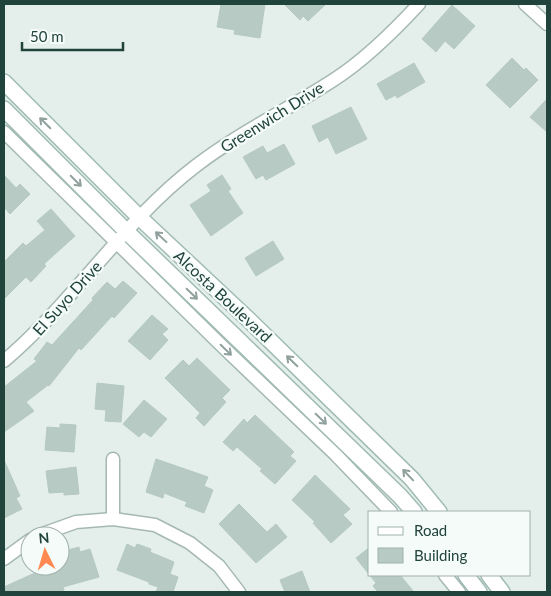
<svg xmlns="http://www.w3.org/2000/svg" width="551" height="596" font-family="Lato,sans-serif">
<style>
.building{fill:#b8cac4;stroke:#b5c9c2}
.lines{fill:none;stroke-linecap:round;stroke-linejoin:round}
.street-casing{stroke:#a5b8b3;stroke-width:15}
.secondary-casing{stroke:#a0bcb4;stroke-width:18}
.street{stroke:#fff;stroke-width:12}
.secondary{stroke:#fff;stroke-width:15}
.oneway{stroke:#90a19e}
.labels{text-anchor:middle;stroke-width:4.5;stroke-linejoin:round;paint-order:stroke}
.street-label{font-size:16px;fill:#20433c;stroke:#f5fbf8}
</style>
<rect width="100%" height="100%" fill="#e4efeb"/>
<g class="building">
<path d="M221,4H265L260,38L234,34L235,30L217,27Z"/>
<path d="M284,4H326L308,21L303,16L300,20Z"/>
<path d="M452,5L475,26L454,49L445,41L436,52L422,39Z"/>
<path d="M512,58L524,70L526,68L538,80L510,108L486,85Z"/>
<path d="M414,63L425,82L397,98L396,95L386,100L377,84Z"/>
<path d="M547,99V132L530,117Z"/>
<path d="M351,107L367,139L336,154L328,137L319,142L312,126Z"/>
<path d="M284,144L295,164L266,180L263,175L256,179L243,157L263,146L267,153Z"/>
<path d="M4,175L16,188L20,184L30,194L10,214L4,207Z"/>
<path d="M222,175L231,189L228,191L243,213L211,236L190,205L211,191L207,185Z"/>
<path d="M51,209L75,236L44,264L46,266L31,282L26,277L4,299V262L23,243L26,246L45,230L37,221Z"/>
<path d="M273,241L284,259L256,276L245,258Z"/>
<path d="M123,281L137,293L114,318L112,316L81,350L79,348L49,386L48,385L26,402L34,411L4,432V387L37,361L34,359L47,342L52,345L93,300L92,298L107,282L115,289Z"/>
<path d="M152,315L168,329L162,334L168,340L150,360L128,341Z"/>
<path d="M197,358L230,390L222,398L226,402L204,426L196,418L200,413L165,378L183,360L189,366Z"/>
<path d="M97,383L124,386L121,422L105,421L106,410L95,409Z"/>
<path d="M144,400L167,419L151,437L144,432L139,437L123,424Z"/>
<path d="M255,415L294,452L290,456L296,461L275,484L260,471L262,469L237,447L233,451L223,442L244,419L247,423Z"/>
<path d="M60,424L76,425L74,452L45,450L47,427L60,428Z"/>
<path d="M156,459L208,477L204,486L213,490L204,513L185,506L187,502L164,493L163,498L146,492Z"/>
<path d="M4,460L20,496L16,498L22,509L4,518Z"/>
<path d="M76,467L79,494L64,495V492L49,493L46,471Z"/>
<path d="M315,475L350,509L343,515L352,524L331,543L313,523L315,522L292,500Z"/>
<path d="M239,504L267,532L276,524L287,537L256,563L219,524Z"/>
<path d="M127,544L135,548L137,544L151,549L150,552L174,562L170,574L178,577L173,592H156L158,587L149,584V582L117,570Z"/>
<path d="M79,547L80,552L90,549L99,577L63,587L64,590L58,592H4V587L37,572L35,566H65L61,552Z"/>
<path d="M370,547V575H400L414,592H378L373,586L376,583L356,558Z"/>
<path d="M302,571L310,592H285L280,580Z"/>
</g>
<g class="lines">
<defs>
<g id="street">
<path d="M525,4L547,24"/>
<path d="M4,132L224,348L335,454L391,512"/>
<path d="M4,361C74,302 123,221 197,165C240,132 289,109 335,79C366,59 394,31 419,4"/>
<path d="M113,459V519"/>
<path d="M37,536L76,522L113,519L155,525L190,543L219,566L239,592"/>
<path d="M4,559L30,540"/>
<path d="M445,575L459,592"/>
</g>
<g id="secondary">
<path d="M4,82L139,217L249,320L412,479L439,512"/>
<path d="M4,109L127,232L400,496L414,512"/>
<path d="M466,575L479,592"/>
<path d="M489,575L502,592"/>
</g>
</defs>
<use href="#street" class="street-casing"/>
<use href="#secondary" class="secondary-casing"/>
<use href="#street" class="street"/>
<use href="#secondary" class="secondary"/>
</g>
<defs><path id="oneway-shaft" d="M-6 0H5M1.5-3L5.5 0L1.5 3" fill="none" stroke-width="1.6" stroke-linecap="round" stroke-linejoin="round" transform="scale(1.25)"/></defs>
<g class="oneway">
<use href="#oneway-shaft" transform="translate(45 123) rotate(-135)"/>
<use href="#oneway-shaft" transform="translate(76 181) rotate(45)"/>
<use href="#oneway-shaft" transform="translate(161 237) rotate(-137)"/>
<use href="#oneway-shaft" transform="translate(192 294) rotate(44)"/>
<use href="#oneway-shaft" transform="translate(226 350) rotate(44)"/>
<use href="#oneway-shaft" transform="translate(292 361) rotate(-136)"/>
<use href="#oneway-shaft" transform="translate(321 419) rotate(44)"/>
<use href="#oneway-shaft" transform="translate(408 475) rotate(-134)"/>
</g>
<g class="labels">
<g class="street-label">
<text transform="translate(272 117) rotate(-32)" y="6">Greenwich Drive</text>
<text transform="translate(223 296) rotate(43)" y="6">Alcosta Boulevard</text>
<text transform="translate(67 298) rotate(-48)" y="6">El Suyo Drive</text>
</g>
</g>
<rect width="551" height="596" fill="none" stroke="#20433c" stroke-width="10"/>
<rect x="368" y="511" width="162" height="65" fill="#f5fbf8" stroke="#a0b1ad"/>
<rect x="378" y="527" width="25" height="8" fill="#ffffff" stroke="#a0b1ad"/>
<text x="414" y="536" font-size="15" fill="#20433c">Road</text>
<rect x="378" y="548" width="25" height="15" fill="#b8cac4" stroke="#a0b1ad"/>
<text x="414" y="561" font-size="15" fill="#20433c">Building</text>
<g transform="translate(45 551) rotate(355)"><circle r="24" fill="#f5fbf8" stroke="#a0b1ad"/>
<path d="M0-4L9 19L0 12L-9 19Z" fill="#ff8951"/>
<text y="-8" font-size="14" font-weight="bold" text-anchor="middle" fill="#20433c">N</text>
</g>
<path d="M22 42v8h101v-8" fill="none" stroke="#20433c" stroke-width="2.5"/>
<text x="30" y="42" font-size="15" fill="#20433c" stroke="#f5fbf8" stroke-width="4" paint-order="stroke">50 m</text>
</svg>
